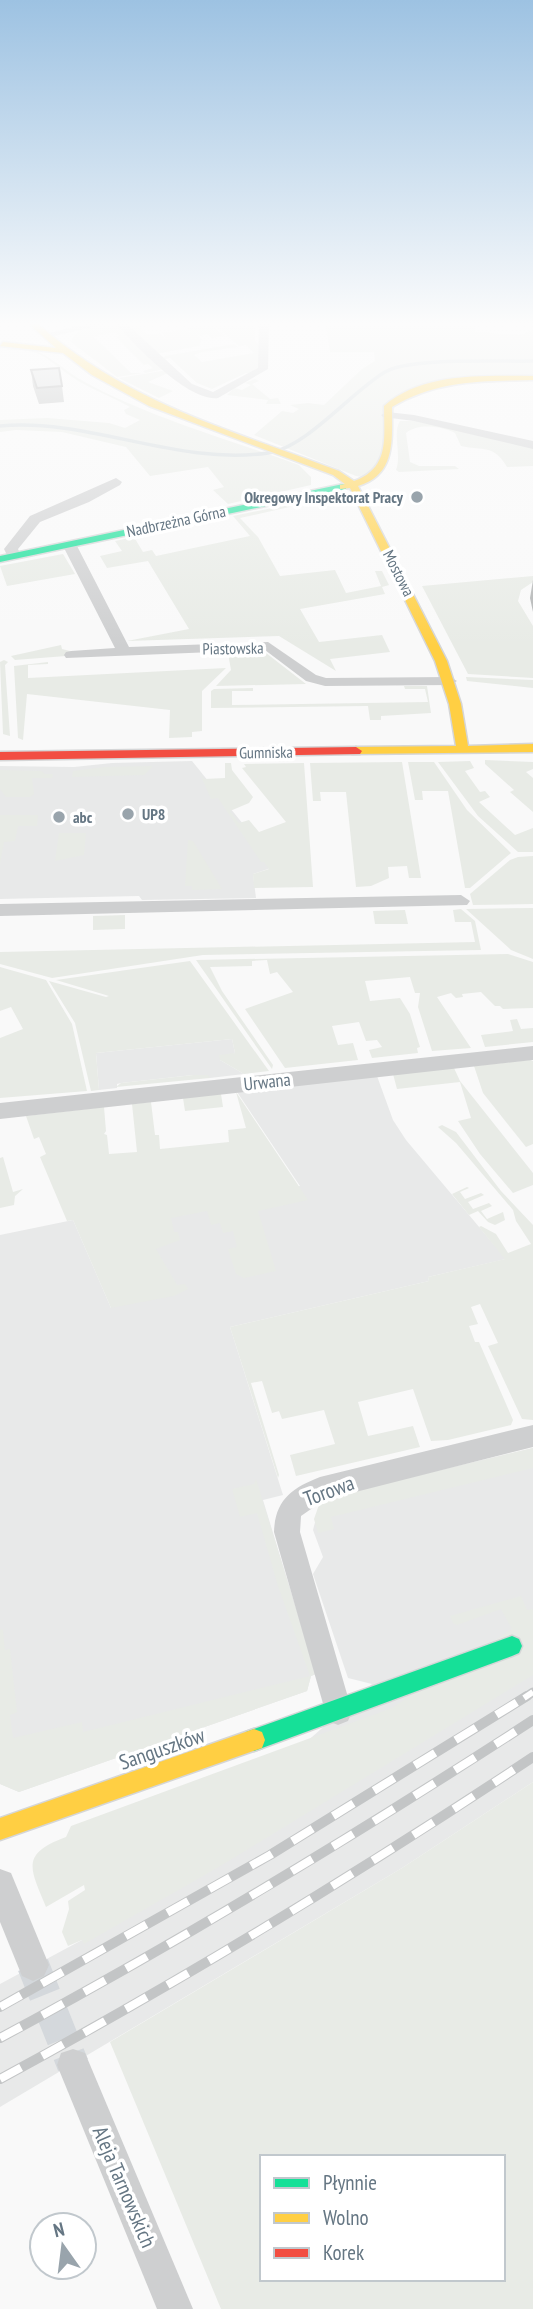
<svg xmlns="http://www.w3.org/2000/svg" width="533" height="2309" font-family="'PT Sans Narrow',sans-serif">
<style>
.built{fill:#e8e9e9}
.green{fill:#e8ebe6;fill-rule:evenodd}
.lines{fill:none;stroke-linecap:round;stroke-linejoin:round}
.stream{stroke:#ced6d9;stroke-width:3.5}
.street-tunnel{stroke:#d4d8dc;stroke-width:32;stroke-dasharray:32 16;stroke-linecap:butt}
.fast-casing{stroke:#d5d6d7;stroke-width:3}
.slow-casing{stroke:#d5d6d7;stroke-width:3}
.jam-casing{stroke:#d5d6d7;stroke-width:3}
.street{fill:#cecfd0;fill-rule:evenodd}
.fast{fill:#16e098;fill-rule:evenodd}
.slow{fill:#ffcf43;fill-rule:evenodd}
.jam{fill:#f24e42;fill-rule:evenodd}
.rail-far1-casing{stroke:#c3c5c6;stroke-width:9}
.rail-casing{stroke:#c3c5c6;stroke-width:10}
.rail-far1{stroke:#fff;stroke-width:6;stroke-dasharray:18;stroke-linecap:butt}
.rail{stroke:#fff;stroke-width:8;stroke-dasharray:24;stroke-linecap:butt}
.wall{fill:#b3b5b5}
.building{fill:#d0d2d3;stroke:#929394;stroke-width:2}
.poi-dot{fill:#99a4ac;stroke:#fff;stroke-width:2.5}
.labels{text-anchor:middle;stroke-width:7;stroke-linejoin:round;paint-order:stroke}
.far-poi-label{font-size:16px;font-weight:bold;fill:#657683;stroke:#fff;text-anchor:start}
.far-street-label{font-size:16px;fill:#657683;stroke:#fff}
.street-label{font-size:18px;fill:#657683;stroke:#fff}
.near-street-label{font-size:21px;fill:#657683;stroke:#fff}
</style>
<rect width="100%" height="100%" fill="#f9f9f9"/>
<g class="built">
<path d="M192,761L277,866L253,874L256,898L142,900L139,896L0,899V766L74,767L112,763Z"/>
<path d="M232,1039L235,1053L220,1060L244,1074L210,1078L193,1075L121,1083L117,1084V1088L99,1090L96,1053Z"/>
<path d="M377,1076L393,1120L406,1140L506,1259L428,1277L429,1281L230,1327L283,1495L263,1500L316,1674L311,1676L307,1691L19,1792L0,1784V1235L73,1220L111,1308L133,1210L300,1186L237,1092Z"/>
<path d="M533,1448V1782L402,1868L0,2107V1984L82,1940L372,1684L348,1678L313,1574L323,1557L313,1530L321,1499Z"/>
</g>
<g class="green">
<path d="M125,323H150L152,325L140,328L148,335L160,333L166,339L162,333L186,329L192,334L187,328L210,324L225,336L212,338L207,334L200,336L196,333L202,339L199,346L161,353H157Z"/>
<path d="M237,323L240,326V323H259L255,325V341L259,345L258,372L253,376L246,373L212,389L197,383L170,358L162,360L165,356L234,344L238,347L202,352L194,355L202,362L254,353L246,345L239,346L213,324Z"/>
<path d="M337,323H464L476,324L475,332L520,335L533,330V377L462,381L396,397L386,463L362,477L356,476L254,435L282,411L293,413L299,409L290,405L308,403L324,405L362,369L375,361L374,352H330L326,325Z"/>
<path d="M117,324L165,369L145,373L143,371L153,368L148,364L144,365L116,337L119,336L115,332L105,334L97,327Z"/>
<path d="M96,327L104,334L94,337L131,373H143L117,377L71,342C74,330 85,329 96,327Z"/>
<path d="M17,348C46,348 59,368 83,381C150,418 228,439 299,465L311,477V485L228,504L213,490L224,487L208,467L150,476L126,447L62,432L16,430L0,432V420L47,418L109,423L125,428L140,420L126,414L124,410L130,407C114,398 96,391 80,382C45,361 46,346 0,351Z"/>
<path d="M168,370L170,372L148,382L173,391L159,398L119,378Z"/>
<path d="M255,379L259,381L252,384L270,399L278,398L281,404H266L268,400L227,395L234,388L242,390L251,385L245,383Z"/>
<path d="M400,421H420L533,446V466L507,467C494,444 483,451 461,446L455,433C441,426 418,423 406,433L410,462L419,466H455L459,469L399,472L396,470C402,455 392,433 400,421Z"/>
<path d="M292,504L294,506L240,518L258,537L280,576L335,570L346,593L381,586L375,571H382L389,585L382,587L385,594L300,609L319,642L382,635L390,652L330,659L336,671L279,636L127,641L189,629L148,561L107,568L100,556L122,551L115,541L134,537L143,552L152,550L156,556L250,536L233,516Z"/>
<path d="M63,554L75,574L7,586L0,566Z"/>
<path d="M533,576V582L521,590L518,601L533,626V678L468,674L422,586Z"/>
<path d="M61,645L62,649L70,651L66,656L15,660L11,656Z"/>
<path d="M259,651L266,653L306,684L216,686L231,670L228,653Z"/>
<path d="M4,660L8,662L5,665L10,736L3,734L0,662Z"/>
<path d="M48,662V664L28,665V678L226,668L202,691V731L192,732V737L169,738L170,710L27,694L23,740L18,738L14,666Z"/>
<path d="M466,677L533,680V688L467,681Z"/>
<path d="M404,686H427L431,713L381,716V720H370L368,706L211,708V691L214,689L253,688V691H232V705L428,702L425,689H405Z"/>
<path d="M485,760L533,762V769L526,772L533,778V812L510,792L514,790L485,764Z"/>
<path d="M470,761L474,768L465,771L480,792L485,791L490,797L479,802L515,835L533,828V852H518L478,816L438,762Z"/>
<path d="M402,762L421,878H409L407,866L388,867L389,878L371,886L356,887L346,792H320L321,801H313L310,763Z"/>
<path d="M408,762H434L467,810L511,853L470,888H465L448,791H422L423,800H415Z"/>
<path d="M225,763H231L232,770L253,797L249,803L230,811L239,823L249,820L259,832L286,822L242,768L246,767L244,764L304,763L313,887L254,888L253,874L269,869L264,862H261L218,798L211,799L200,774L204,779L225,778Z"/>
<path d="M105,767L152,766V767L144,775L72,777L73,771Z"/>
<path d="M0,770L41,771L45,774H53L52,778H32L34,794L30,797H6L0,789Z"/>
<path d="M0,815H38L37,826H18L15,841L4,842L0,864Z"/>
<path d="M59,833H86L84,855L55,861Z"/>
<path d="M188,840L193,841L222,889L192,890V886H185Z"/>
<path d="M533,856V904L473,905L470,894L510,860L518,857Z"/>
<path d="M533,908V959L511,950L466,909Z"/>
<path d="M461,909L475,921L481,950L203,955L52,978L0,964V952L475,942L471,922H455L453,910Z"/>
<path d="M405,910L408,924H375L373,911Z"/>
<path d="M125,915V929L93,930V916Z"/>
<path d="M508,954L533,962V1008L503,1009L500,1006H495L481,992L462,994L463,997L456,998L451,993L437,997L471,1048L432,1051L418,1007L420,993H415L410,977L365,981L370,1001L400,998L410,1014L420,1047L417,1048L418,1053L372,1058L369,1050L382,1047L377,1040L366,1041L359,1022L332,1026L338,1045L353,1043L358,1060L285,1068L245,1009L293,992L277,972L270,974L267,960L252,961V966L210,967L222,991L273,1065L272,1069L196,960Z"/>
<path d="M190,961L269,1071L244,1074L220,1060L219,1055L235,1053L232,1039L96,1053L99,1090L91,1091L75,1023L49,981L106,997L109,996L56,980Z"/>
<path d="M0,967L46,980L72,1024L87,1091L0,1098V1038L23,1029L11,1007L0,1011Z"/>
<path d="M517,1019L521,1029L533,1028V1042L485,1047L481,1035L513,1031L510,1020Z"/>
<path d="M530,1060L533,1061V1144L526,1147L483,1093L474,1066Z"/>
<path d="M454,1068L460,1081L533,1173V1185L513,1193L480,1154L458,1121L471,1118L460,1082L397,1089L393,1074Z"/>
<path d="M193,1075H208L210,1078L116,1087L121,1083Z"/>
<path d="M236,1092L308,1200L258,1211L276,1271L244,1278L236,1274L228,1249L237,1247L233,1231L223,1233L220,1223L211,1225L207,1211L171,1218L174,1232H178L180,1240L156,1249L177,1285L185,1284L188,1289L174,1296L111,1308L73,1220L67,1221L40,1157L46,1154L39,1137L34,1139L26,1116L104,1107L106,1131L104,1134L107,1135L109,1154L137,1152L132,1104L151,1102L155,1135H159L160,1149L229,1142L228,1130L246,1128Z"/>
<path d="M221,1094L223,1107L185,1111L183,1098Z"/>
<path d="M442,1125L456,1132L501,1191L533,1225V1420L522,1419L488,1346L498,1343L480,1304L471,1307L478,1324L469,1326L475,1342H479L513,1420L511,1425L448,1440L431,1441L413,1389L358,1402L368,1436L413,1426L420,1447L296,1476L290,1455L335,1444L324,1410L282,1419L279,1411L272,1413L262,1381L251,1383L279,1475L278,1478L230,1327L429,1281L428,1277L505,1259L479,1227L481,1226L496,1234L508,1253L531,1244L516,1221L513,1210L456,1143L438,1127Z"/>
<path d="M3,1157L13,1192L23,1189L15,1196L14,1205L0,1208V1158Z"/>
<path d="M467,1187L469,1188L460,1192L465,1199L481,1193L484,1195L468,1202L473,1209L489,1203L492,1206L481,1211L487,1219L503,1212L505,1220L495,1225L488,1222L478,1211L469,1215L452,1194Z"/>
<path d="M533,1448V1468L331,1517L334,1529L318,1533L314,1519L321,1499Z"/>
<path d="M256,1479L316,1674L311,1676L307,1691L19,1792L0,1784V1630L3,1629L5,1650L10,1649L17,1712L10,1715L13,1738L82,1722L83,1732L310,1676L278,1586L257,1513L240,1517L232,1489L254,1484Z"/>
<path d="M521,1596L527,1610L533,1609V1675L217,1868L84,1944L82,1940L68,1946L62,1932L69,1909L68,1901L85,1890L84,1885L46,1907C30,1868 20,1854 66,1837L71,1826L392,1708L512,1629L501,1609L457,1625L453,1623L450,1616Z"/>
<path d="M533,1782V2309H221L110,2042L402,1868ZM262,2157H503V2279H262Z"/>
</g>
<g class="lines">
<path class="stream" d="M0,426C91,418 176,466 268,453C306,448 351,392 385,372C412,357 499,362 533,361"/>
<path class="street-tunnel" d="M33,1965L73,2065"/>
<defs>
<g id="fast">
<path d="M343,484L346,485V489L0,562V556Z"/>
<path d="M512,1636L519,1639L522,1646L519,1653L512,1656L254,1751L246,1748L243,1740L246,1732L254,1729Z"/>
</g>
<g id="slow">
<path d="M28,323H37C128,404 229,429 339,471L354,481C390,468 384,438 384,406C423,372 484,376 533,376V380C483,381 436,380 392,407C392,440 396,475 358,486L447,661L461,704L468,746L533,744V752L352,754L350,751L356,747L456,746L449,704L435,661L350,488L340,489V485L345,484L333,475L149,406L92,375L63,353L0,346L3,342L56,348Z"/>
<path d="M254,1729L262,1732L265,1740L262,1748L0,1840V1818Z"/>
</g>
<path id="jam" d="M356,747L362,751L360,754L0,760V752Z"/>
</defs>
<use href="#fast" class="fast-casing"/>
<use href="#slow" class="slow-casing"/>
<use href="#jam" class="jam-casing"/>
<g class="street">
<path d="M88,323H110L46,338L41,335Z"/>
<path d="M115,323H126L192,384L213,392L258,368L259,323H269L268,369L218,398C188,402 135,345 115,323Z"/>
<path d="M387,412L414,415L533,441V449L414,421L383,417L381,415Z"/>
<path d="M116,478L122,482L120,485L89,502L40,522L18,549L21,556L19,559H9L4,549L30,516Z"/>
<path d="M70,542L77,546L129,647L268,642L316,675L326,678L450,677L457,681L450,685L325,686L306,681L265,650L66,658L64,655L66,652L71,651L115,648L63,546Z"/>
<path d="M461,895L470,901L467,905L0,916V904Z"/>
<path d="M533,1046V1060L0,1119V1103Z"/>
<path d="M533,1425V1447L324,1500L301,1516L300,1532L352,1711L348,1721L338,1725L328,1721L274,1532C275,1500 292,1488 320,1477Z"/>
<path d="M0,1869L11,1873L49,1965L44,1976L33,1981L22,1976L0,1922Z"/>
<path d="M73,2049L85,2053L193,2309H157L57,2065L61,2053Z"/>
</g>
<use href="#fast" class="fast"/>
<use href="#slow" class="slow"/>
<use href="#jam" class="jam"/>
<defs>
<path id="rail-far1" d="M524,1698L533,1692"/>
<g id="rail">
<path d="M0,2007L270,1855L527,1696"/>
<path d="M0,2038C183,1940 359,1833 533,1720"/>
<path d="M0,2079C183,1980 360,1872 533,1757"/>
</g>
</defs>
<use href="#rail-far1" class="rail-far1-casing"/>
<use href="#rail" class="rail-casing"/>
<use href="#rail-far1" class="rail-far1"/>
<use href="#rail" class="rail"/>
</g>
<g class="wall">
<path d="M31,370L62,386L64,402L39,404L33,386Z"/>
<path d="M533,580V612L530,598Z"/>
</g>
<path class="building" d="M59,368L62,386L37,388L31,370Z"/>
<linearGradient id="sky" x2="0" y2="1"><stop stop-color="#9dc2e2"/><stop offset="0.5" stop-color="#fcfcfc"/><stop offset="1" stop-color="#fcfcfc" stop-opacity="0"/></linearGradient>
<rect width="533" height="647" fill="url(#sky)"/>
<g class="poi-dot">
<circle cx="417" cy="497" r="7"/>
<circle cx="128" cy="814" r="7"/>
<circle cx="59" cy="817" r="7"/>
</g>
<g class="labels">
<g class="far-poi-label">
<text x="403" y="503" text-anchor="end">Okregowy Inspektorat Pracy</text>
<text x="142" y="820">UP8</text>
<text x="73" y="823">abc</text>
</g>
<g class="far-street-label">
<text transform="translate(176 521) rotate(-12)" y="6">Nadbrzeżna Górna</text>
<text transform="translate(399 573) rotate(63)" y="6">Mostowa</text>
<text transform="translate(233 648) rotate(-1)" y="6">Piastowska</text>
<text transform="translate(266 752) rotate(-1)" y="6">Gumniska</text>
</g>
<g class="street-label">
<text transform="translate(267 1082) rotate(-6)" y="6">Urwana</text>
</g>
<g class="near-street-label">
<text transform="translate(329 1491) rotate(-20)" y="7">Torowa</text>
<text transform="translate(162 1749) rotate(-19)" y="7">Sanguszków</text>
<text transform="translate(124 2187) rotate(67)" y="7">Aleja Tarnowskich</text>
</g>
</g>
<rect x="260" y="2155" width="245" height="126" fill="#ffffff" stroke="#c1c8cd" stroke-width="2"/>
<rect x="274" y="2178" width="35" height="10" fill="#16e098" stroke="#c1c8cd" stroke-width="2"/>
<text x="323" y="2190" font-size="21" fill="#657683">Płynnie</text>
<rect x="274" y="2213" width="35" height="10" fill="#ffcf43" stroke="#c1c8cd" stroke-width="2"/>
<text x="323" y="2225" font-size="21" fill="#657683">Wolno</text>
<rect x="274" y="2248" width="35" height="10" fill="#f24e42" stroke="#c1c8cd" stroke-width="2"/>
<text x="323" y="2260" font-size="21" fill="#657683">Korek</text>
<g transform="translate(63 2246) rotate(346)"><circle r="33" fill="#ffffff" stroke="#c1c8cd" stroke-width="2"/>
<path d="M0-5L12 26L0 18L-12 26Z" fill="#99a4ac"/>
<text y="-10" font-size="19" font-weight="bold" text-anchor="middle" fill="#657683">N</text>
</g>
</svg>
